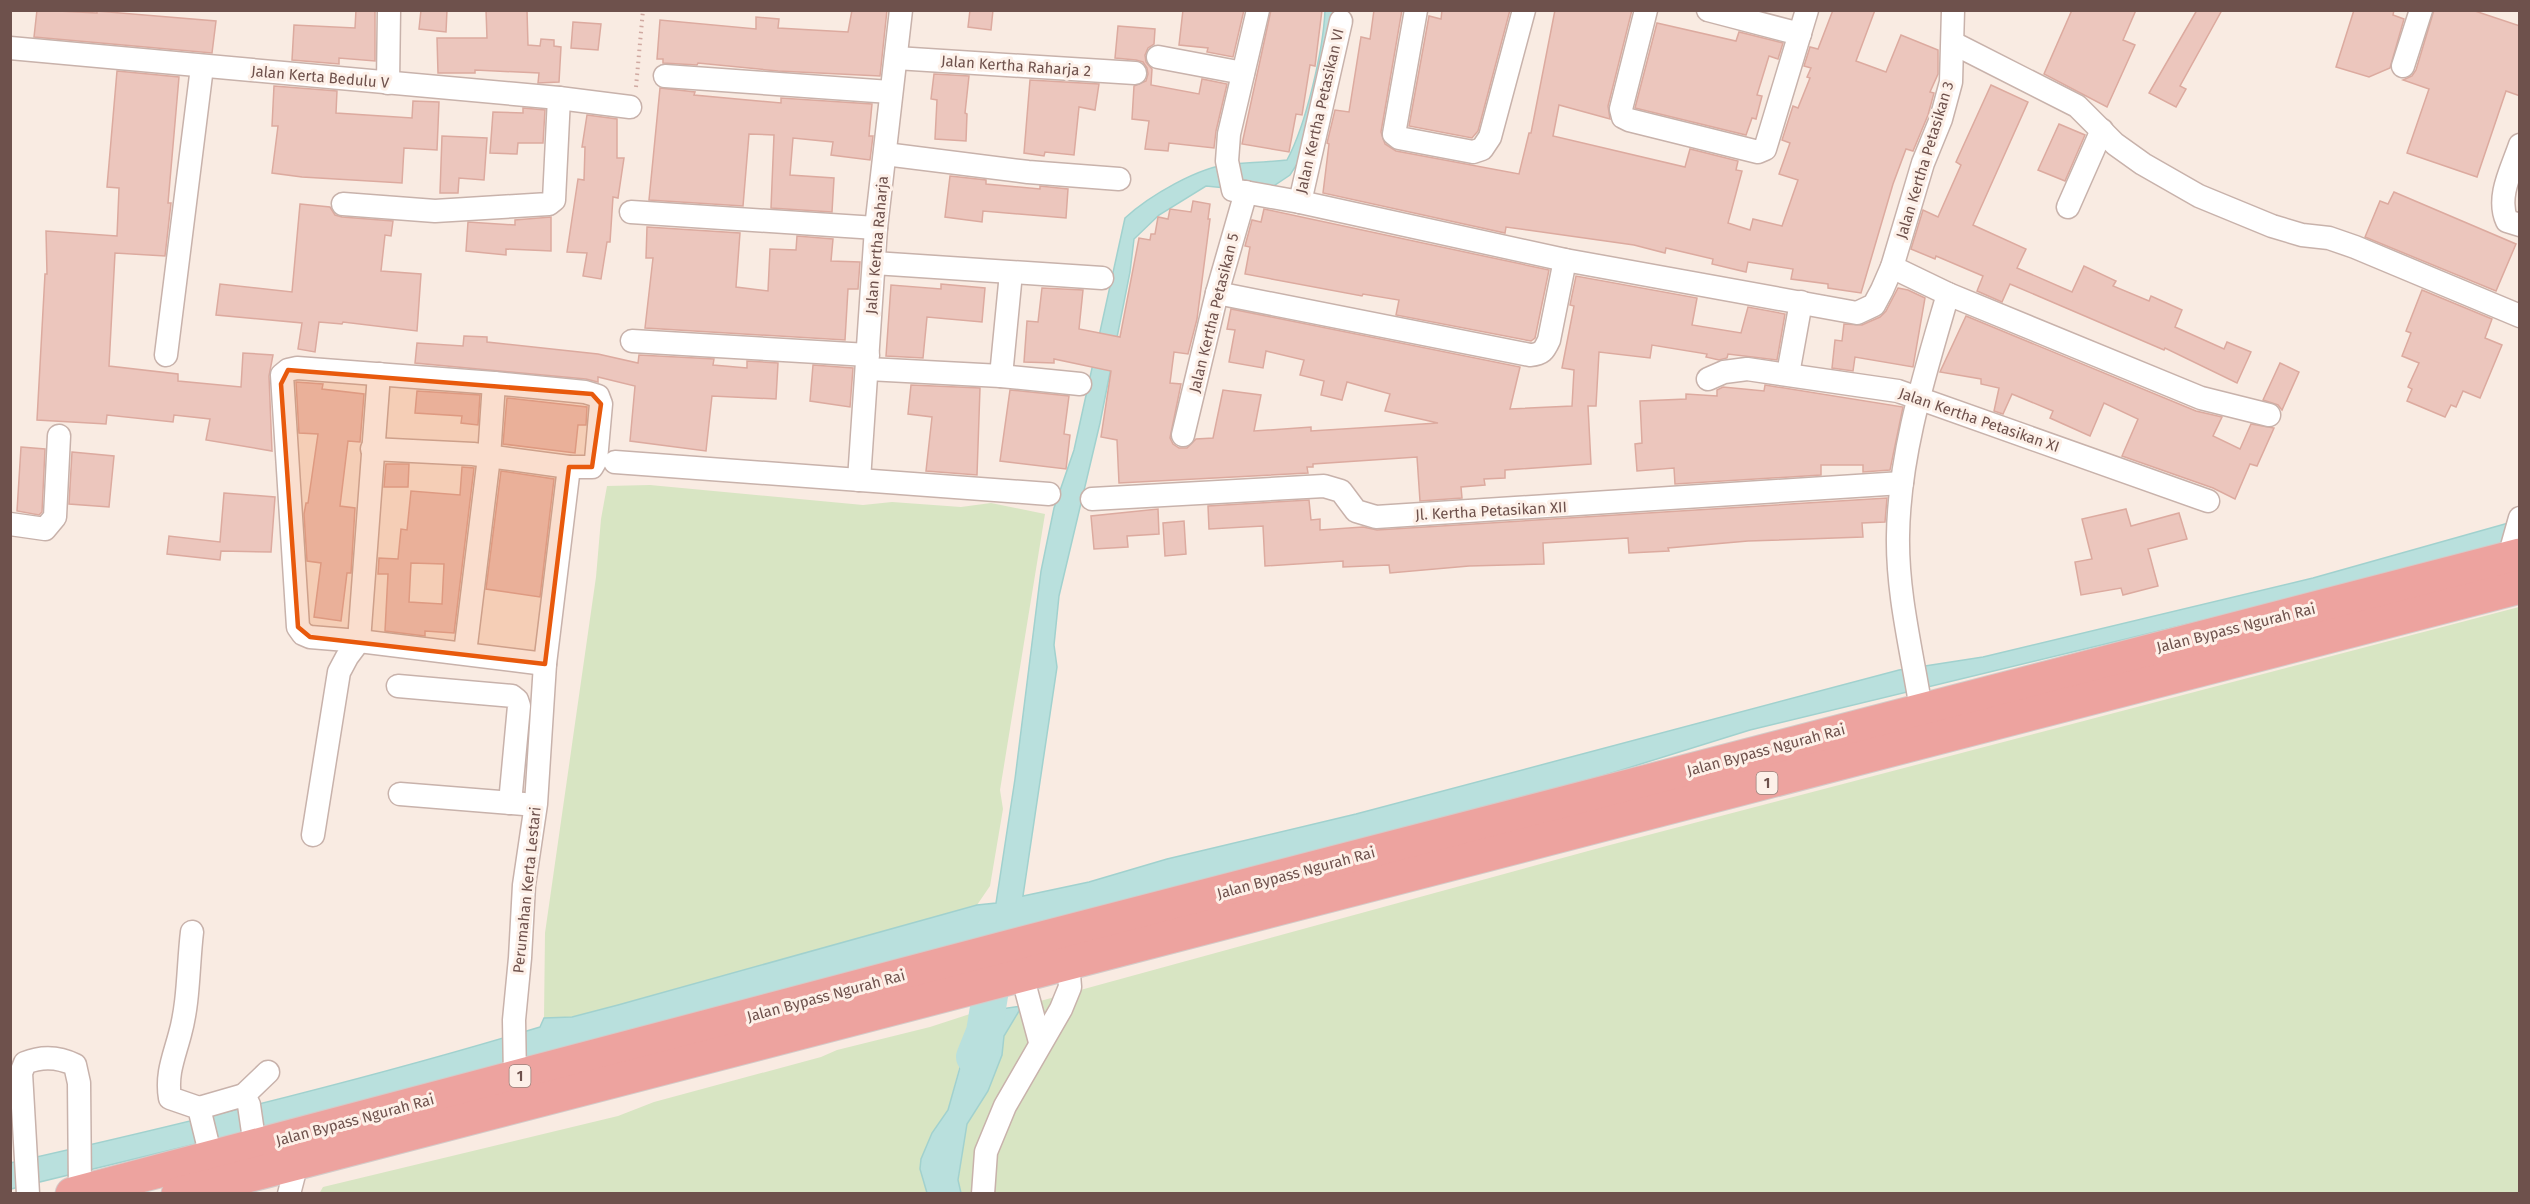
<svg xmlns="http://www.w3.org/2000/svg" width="2530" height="1204" font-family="'Fira Sans',sans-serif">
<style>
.green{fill:#d8e5c3}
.water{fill:#b9e0dd;stroke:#a1d1ce;stroke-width:1.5}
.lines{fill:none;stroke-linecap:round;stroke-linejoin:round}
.river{stroke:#b9e0dd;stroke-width:36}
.building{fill:#ecc6bd;stroke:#dcaa9f;stroke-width:1.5;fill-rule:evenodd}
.minor-casing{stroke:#c8b2ab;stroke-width:25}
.highway-casing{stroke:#d4cbc9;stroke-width:35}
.path{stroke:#d0a9a1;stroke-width:4;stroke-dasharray:1.5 4.5;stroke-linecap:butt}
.minor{stroke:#fff;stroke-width:22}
.highway{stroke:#eda39f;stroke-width:33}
.marked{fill:#e8590c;fill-opacity:0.2;stroke:#e8590c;stroke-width:4.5;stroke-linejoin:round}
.labels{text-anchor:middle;stroke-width:6;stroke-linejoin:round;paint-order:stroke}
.shield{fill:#fdf0e8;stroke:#99817b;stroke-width:1.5}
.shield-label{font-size:14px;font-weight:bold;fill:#6e514c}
.street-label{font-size:15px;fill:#6e514c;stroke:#fdf0e8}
</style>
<rect width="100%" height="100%" fill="#f9ebe2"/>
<g class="green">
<path d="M650,485L863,505L892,502L961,507L991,503L1045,514L1000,790L1003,809L990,886L977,905L618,1005L572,1017L544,1018L545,933L596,577L601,519L607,486Z"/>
<path d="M2519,607V1193L961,1194L958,1180L967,1124L988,1091L1002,1055L1004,1036L1022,1006L1610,845Z"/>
<path d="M973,1013L979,1020L977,1028L963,1053L948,1110L932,1133L920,1169L927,1193L319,1194L323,1187L618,1116L654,1102L821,1057L837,1050L930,1027Z"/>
</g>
<g class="water">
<path d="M1325,11H1339L1306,150L1290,175L1272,187L1246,190L1206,186L1159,215L1134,239L1130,272L1100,423L1059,596L1054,645L1057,667L1023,896L1089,882L1167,859L1356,814L1899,670L1983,657L2313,578L2519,520V539L2246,610L1750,730L1599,777L245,1132L11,1189L10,1163C188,1123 365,1080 540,1027L544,1018L572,1017L618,1005L977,905L996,903L1015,779L1041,571L1054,508L1074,450L1125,218C1149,196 1198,167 1231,164C1250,163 1268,162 1287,160C1306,125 1323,51 1325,11Z"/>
<path d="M1022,1006L1004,1036L1002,1055L988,1091L967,1124L958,1180L961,1193H927L920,1169L921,1159L932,1133L948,1110L964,1053L977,1028L979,1020L973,1013Z"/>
</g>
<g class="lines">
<path class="river" d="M974,1057L984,1032L997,953"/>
</g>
<g class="building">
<path d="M37,10L97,13V11L216,21L212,53L34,37Z"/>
<path d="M356,10H375V61L339,58V64L292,60L294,25L355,28Z"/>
<path d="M421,10H447L446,32L419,29Z"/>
<path d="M486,10H527L528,45L540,46L541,39L554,40V46L561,47L559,82L538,83L539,73L475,70V73H438L437,38H487Z"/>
<path d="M852,10H887L880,76L778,71L698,63L697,65L663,63V59H657L660,20L756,29V17L779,19L778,28L848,32Z"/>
<path d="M970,10H993L991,30L968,27Z"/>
<path d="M1183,10H1244L1233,57L1207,52L1208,48L1179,45Z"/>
<path d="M1271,10H1322L1315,66L1310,65L1302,115L1296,114L1289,152L1242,144Z"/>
<path d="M1374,10H1402L1381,132L1385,144L1396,151L1519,174L1529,133H1531L1555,10H1632L1608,106L1610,119L1559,105L1553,136L1685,167L1690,149L1738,161L1736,170L1742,171L1728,223L1750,230L1753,219L1782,226L1798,180L1779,174L1790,143L1782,140L1793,106L1798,108L1810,78L1807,77L1811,68L1804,66L1810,47L1818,49L1833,10H1875L1856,61L1886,72L1901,35L1938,50V74L1930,92L1934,93L1928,115L1913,151L1906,149L1893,184L1861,293L1828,288V284L1791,279L1793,269L1748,262L1746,272L1712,264L1713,259L1666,248L1665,253L1634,245L1506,227L1505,233L1323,193L1329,144L1327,143L1335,110L1349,112L1361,37L1370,39Z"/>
<path d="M1442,10H1510L1478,131L1472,138L1409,126L1429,16L1441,19Z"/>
<path d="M2072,10H2136L2123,40L2135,45L2107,107L2044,74Z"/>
<path d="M2197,10H2222L2180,86L2186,89L2176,107L2149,93Z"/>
<path d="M2354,10H2394L2393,15L2404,19L2390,68L2369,77L2336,67Z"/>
<path d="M2434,10H2472L2520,26V96L2506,91L2477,177L2407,153L2429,89L2403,80L2412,76L2416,70Z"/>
<path d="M573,22L601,24L598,50L571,48Z"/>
<path d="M1657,23L1736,41L1739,32L1783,43L1778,59L1769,56L1757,95L1762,96L1756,119L1752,118L1746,135L1635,108Z"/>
<path d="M1118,26L1155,29L1154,44L1148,48L1145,55L1146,62L1152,69L1151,85L1199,94L1202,79L1227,84L1216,131L1214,148L1169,143L1168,151L1145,149L1149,121L1132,119L1134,86L1146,81L1148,74L1147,68L1143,62L1136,60L1115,58Z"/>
<path d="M117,71L179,77L168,203H171L165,256L115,253L109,366L178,374V381L241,387L243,353L273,355L269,376L272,451L206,440L210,419L174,415L173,422L107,415L106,424L37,420L45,274H47L46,231L117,236L119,188L107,187Z"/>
<path d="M934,74L969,76L965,113L967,114L966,141L935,139L937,100L931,99Z"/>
<path d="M1030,80L1099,84L1095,110L1079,107L1074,155L1045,152L1044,156L1024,153Z"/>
<path d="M1991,85L2028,102L1973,225L2026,249L2017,268L2072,292L2084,266L2116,281L2113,286L2149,301L2151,296L2182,310L2175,327L2224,349L2227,342L2251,352L2237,383L2165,348L2164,350L2010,284L2002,302L1977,291L1983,276L1936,256L1935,259L1911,249L1923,210L1938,217L1961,165L1956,162Z"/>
<path d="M274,86L337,91L336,113L412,118L413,101L439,102L437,150L404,148L402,183L302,177L272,173L278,126H272Z"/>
<path d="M660,88L695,92L694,95L781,103V98L872,104L869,136H873L870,160L831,155L833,142L793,138L790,175L834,178L832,212L771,208L774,135L749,134L743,206L649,200Z"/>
<path d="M523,108L545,110L543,143H518L517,154L490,153L493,112L523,113Z"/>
<path d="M587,115L617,119V158H624L618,198L613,197L610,242H607L601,279L583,276L587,253L567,252L578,179L584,180L585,147H582Z"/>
<path d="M2059,124L2085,135L2065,181L2038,170Z"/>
<path d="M442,136L487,138L484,180L459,178L458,193H440Z"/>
<path d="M950,176L986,180V184L1040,189V186L1068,189L1066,218L983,211L982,222L945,217Z"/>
<path d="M2394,192L2516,244L2496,291L2365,237L2380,201L2388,204Z"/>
<path d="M1193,201L1210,204L1208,219H1210L1197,319L1188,354L1174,352L1170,383L1181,384L1170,438L1173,444L1179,448H1187L1196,439L1213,438L1223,390L1261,395L1254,431L1311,427V431L1438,423L1385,411L1390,394L1347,382L1342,400L1321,395L1324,381L1300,375L1304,360L1266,351L1263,368L1229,362L1235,330L1227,329L1231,309L1520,367L1510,409L1572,406L1574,370L1562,368L1574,306L1570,305L1576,276L1697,298L1692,325L1741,333L1748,307L1785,314L1777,360L1728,354L1727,358L1719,360L1706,357L1707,354L1652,345L1650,358L1599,352L1596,406H1588L1591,464L1505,470V478L1484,479L1485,485L1461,487L1462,498L1420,501L1417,457L1313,464V467H1307L1308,473L1119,483L1117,440L1101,437L1111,371L1054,359V363L1024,362L1027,321L1038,322L1042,288L1083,290L1079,329L1120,337L1139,238L1150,240L1151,234H1155L1158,217L1168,219L1170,209L1191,212Z"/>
<path d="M300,204L330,207L335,215L342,217L393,221L391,236L385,235L381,271L421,274L417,331L343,322L342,324L319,322L315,352L298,349L302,323L216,315L220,284L292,292Z"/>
<path d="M1264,209L1549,270L1535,338L1531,341L1396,315L1399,300L1363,294L1362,296L1245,274L1250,247L1245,246L1252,220L1261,222Z"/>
<path d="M551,217V251L506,249V255L466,251L468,222L515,225V220Z"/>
<path d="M647,227L740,233L736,287L768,291L770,249L796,250L797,236L833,239L831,261L860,262L858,289H848L845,340L645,328L653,258H646Z"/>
<path d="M941,284L985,288L982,322L927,317L923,358L886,356L891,285L941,289Z"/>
<path d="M1898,288L1908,290L1925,298L1913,367L1855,357L1853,371L1832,368L1835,340L1842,341L1844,324L1862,325L1880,317L1886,311Z"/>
<path d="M2422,290L2492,319L2485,338L2502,345L2480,398L2463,391L2456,407L2451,405L2445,417L2407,401L2412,389L2408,387L2419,363L2402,356L2411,333L2406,331Z"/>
<path d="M1966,316L2196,411L2222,417L2213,436L2240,449L2251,424L2274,428L2257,466L2250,464L2235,499L2213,488L2122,456L2138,419L2104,403L2090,436L2050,418L2053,411L2012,394L2003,414L1994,411L1999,388L1981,384V379L1940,372Z"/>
<path d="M464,336L487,337V342L598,354L638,363L639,355L714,359L713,365L747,368V361L778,363L776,399L712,396L706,451L630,441L635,386L598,377V382L586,379L415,363L417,343L463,346Z"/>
<path d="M2280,363L2299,372L2282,410L2278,405L2263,400Z"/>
<path d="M813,365L853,368L850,407L810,401Z"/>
<path d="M296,382L323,384L322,389L364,394L360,442L348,441L340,506L355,508L351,573H347L341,621L314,617L321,563L307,561L304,514L306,503H308L318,434L299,433Z"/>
<path d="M911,385L980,388L977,475L926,471L932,417L908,414Z"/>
<path d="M1765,385L1903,407L1890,470L1863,472V465H1821V475L1675,484L1674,468L1637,471L1635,444L1642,443L1640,401L1686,399V394L1717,396V390L1723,387L1764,391Z"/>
<path d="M1010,390L1069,396L1064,434L1070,435L1066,469L1000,461Z"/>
<path d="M417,391L480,395L478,425L461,423L462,416L415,413Z"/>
<path d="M507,398L587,407L586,425H578L575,453L503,444Z"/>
<path d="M21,447L45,449L42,512L39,515L17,511Z"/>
<path d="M72,452L114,456L109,507L69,504Z"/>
<path d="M386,464H409L408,487H384Z"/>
<path d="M462,467L474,468L454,633L425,631V636L385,631L388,574H378L379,558L398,559L401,529L407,530L411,491L460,495ZM411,563L444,564L442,604L409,602Z"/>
<path d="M501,471L554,479L540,597L486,589Z"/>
<path d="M224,493L275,497L271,552L221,551L220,560L167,554L169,536L220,542Z"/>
<path d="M1887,498L1885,522L1862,523L1863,537L1748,541L1668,548L1669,551L1629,553L1628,538L1543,543L1544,564L1469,566L1390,573L1389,565L1343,567V561L1265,566L1263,526L1209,529L1208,506L1309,500L1311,520L1320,519V530L1363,527L1377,530Z"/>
<path d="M1158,509L1159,534L1127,536L1128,547L1094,549L1091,516Z"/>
<path d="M2126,509L2131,526L2179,513L2187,539L2148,549L2158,586L2123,595L2121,588L2081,595L2075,562L2092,559L2082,519Z"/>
<path d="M1184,521L1186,554L1165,556L1163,523Z"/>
</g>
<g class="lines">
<defs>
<g id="minor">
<path d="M1258,10L1229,134L1227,161L1233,190L1300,202L1565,260L1857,313L1874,305L1882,290L1892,267L1923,163L1941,119L1951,82L1953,10"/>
<path d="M1416,10L1394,134L1399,138L1473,152L1482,149L1490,137L1524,10"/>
<path d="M1646,10L1621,109L1623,117L1629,120L1758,152L1765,149L1807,10"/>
<path d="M1708,10L1800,34"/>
<path d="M1953,43L2077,106L2115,144L2143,164L2199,196L2272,226L2302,235L2329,238L2355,247L2520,316"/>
<path d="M10,48L559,98L630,107"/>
<path d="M1158,57L1243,73"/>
<path d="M896,58L1135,73"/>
<path d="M2403,66L2421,10"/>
<path d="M665,76L890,92"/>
<path d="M388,83L389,10"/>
<path d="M2520,145C2512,169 2496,197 2507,221L2520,225"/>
<path d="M885,154L1028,172L1119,179"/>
<path d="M1300,202L1341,21"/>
<path d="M343,204L435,211L549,204L554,200L559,98"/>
<path d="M2068,207L2102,130"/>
<path d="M631,212L876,228"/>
<path d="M874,263L1102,278"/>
<path d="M1892,267L1948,294L2201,398L2269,415"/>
<path d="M1217,293L1530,355C1542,354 1544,351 1549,340L1565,260"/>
<path d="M632,341L868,355"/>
<path d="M166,355L202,67"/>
<path d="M868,369L1001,376L1080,384"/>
<path d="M1788,374L1801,302"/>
<path d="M1001,376L1011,273"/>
<path d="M1708,379L1724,372L1747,369L1898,391L2208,501"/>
<path d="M1183,435L1217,293L1246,192"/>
<path d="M372,449L473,454L569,467H592L596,460L601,404L598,396L585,392L494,383L297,368L288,370L282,375L298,627L303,634L310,637L359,641L545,664"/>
<path d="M615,462L1049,494"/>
<path d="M859,480L876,228L901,10"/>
<path d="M1092,499L1324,486L1341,491L1356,511L1376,517L1902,483"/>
<path d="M10,524L45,529L55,517L59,436"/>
<path d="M2509,557L2520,518"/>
<path d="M465,653L489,457L494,383"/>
<path d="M398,686L512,696L517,700L519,706L510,803"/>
<path d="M1921,709C1912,652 1897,594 1898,536C1899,454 1925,373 1948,294"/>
<path d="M400,794L524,804"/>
<path d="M313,835L339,672L347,657L359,641L379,374"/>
<path d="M192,932C188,965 189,1002 180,1034C174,1057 166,1074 170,1098L199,1108L211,1157"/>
<path d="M1022,975L1040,1042"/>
<path d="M515,1078L514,1020L520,958L524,885L536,804L545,664L569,467"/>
<path d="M244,1095L268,1072"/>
<path d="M199,1108L244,1095L249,1105L255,1146"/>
<path d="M28,1194L21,1073L25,1063C42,1056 59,1057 75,1065L79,1083L80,1192"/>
<path d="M289,1194L297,1163"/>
<path d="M983,1194L986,1152L1005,1106L1061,1009L1070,987L1068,962"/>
</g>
<g id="highway">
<path d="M72,1194L1004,948L2520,555"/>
<path d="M178,1194L2520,587"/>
</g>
</defs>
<use href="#minor" class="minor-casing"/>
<use href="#highway" class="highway-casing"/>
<path class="path" d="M636,87L643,10"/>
<use href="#minor" class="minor"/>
<use href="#highway" class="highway"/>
</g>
<path class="marked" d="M288,370L592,394L601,404L592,467H569L545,664L310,637L298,627L281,384Z"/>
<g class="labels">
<g class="shield">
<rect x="1756.5" y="772" width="21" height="22" rx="4.5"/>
<rect x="509.5" y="1065" width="21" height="22" rx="4.5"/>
</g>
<g class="shield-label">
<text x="1767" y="788">1</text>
<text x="520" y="1081">1</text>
</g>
<g class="street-label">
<text transform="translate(1016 66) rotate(4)" y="5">Jalan Kertha Raharja 2</text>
<text transform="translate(320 77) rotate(5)" y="5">Jalan Kerta Bedulu V</text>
<text transform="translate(1320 111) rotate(-77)" y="5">Jalan Kertha Petasikan VI</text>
<text transform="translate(1925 160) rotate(-73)" y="5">Jalan Kertha Petasikan 3</text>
<text transform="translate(877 245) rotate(-85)" y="5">Jalan Kertha Raharja</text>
<text transform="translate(1214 313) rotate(-76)" y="5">Jalan Kertha Petasikan 5</text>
<text transform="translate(1979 420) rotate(19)" y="5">Jalan Kertha Petasikan XI</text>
<text transform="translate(1491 511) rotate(-3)" y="5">Jl. Kertha Petasikan XII</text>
<text transform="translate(2236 628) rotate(-14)" y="5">Jalan Bypass Ngurah Rai</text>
<text transform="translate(1766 750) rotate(-15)" y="5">Jalan Bypass Ngurah Rai</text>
<text transform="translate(1296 873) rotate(-15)" y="5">Jalan Bypass Ngurah Rai</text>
<text transform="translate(527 890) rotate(-84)" y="5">Perumahan Kerta Lestari</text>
<text transform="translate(826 996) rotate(-15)" y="5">Jalan Bypass Ngurah Rai</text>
<text transform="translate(355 1120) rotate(-15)" y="5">Jalan Bypass Ngurah Rai</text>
</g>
</g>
<rect width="2530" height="1204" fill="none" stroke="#6e514c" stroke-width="24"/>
</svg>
